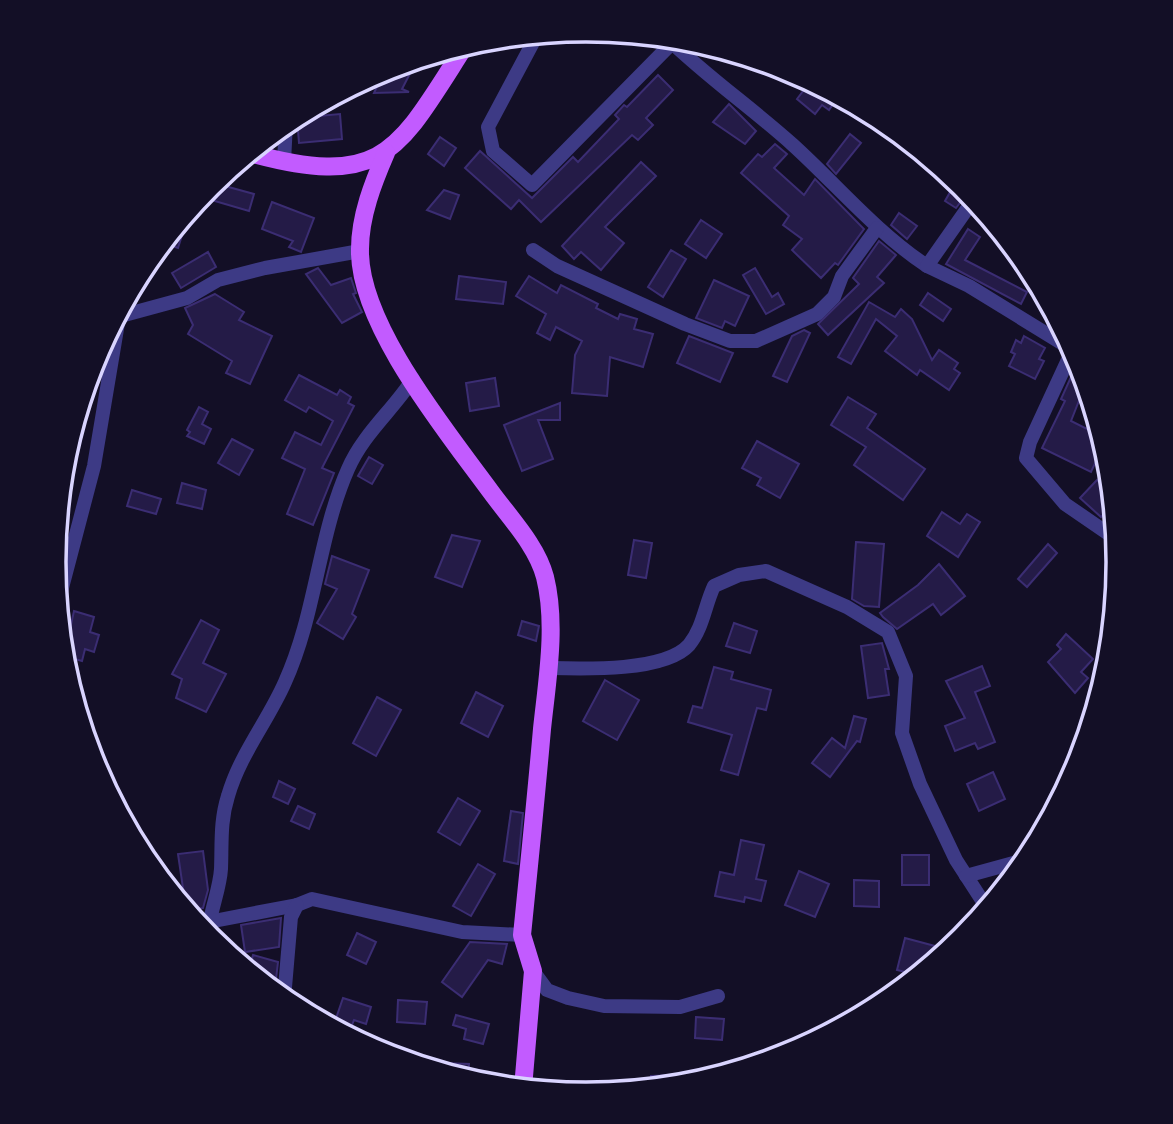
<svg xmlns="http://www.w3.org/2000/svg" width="1173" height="1124" font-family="'Work Sans',sans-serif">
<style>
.building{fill:#241b47;stroke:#3b2d73;stroke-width:2}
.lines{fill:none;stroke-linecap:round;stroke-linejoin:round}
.minor{stroke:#3d3a85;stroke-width:14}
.major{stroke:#c25bff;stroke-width:18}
.rim{fill:none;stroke:#d9d4ff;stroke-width:3.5}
</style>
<rect width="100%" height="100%" fill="#130f26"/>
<g class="building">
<path d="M417,60L402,89L409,92L374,93L380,80L384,81L392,68Z"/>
<path d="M658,75L673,90L646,118L653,125L638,140L632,135L541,222L519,200L511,209L465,168L480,151L532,198L573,157L578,162L619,119L615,115L624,105L627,107Z"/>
<path d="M810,82L835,101L829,110L822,105L815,114L797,99Z"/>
<path d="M729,104L756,131L745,144L713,122Z"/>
<path d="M340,114L342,139L299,143L297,118Z"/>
<path d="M850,134L861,143L836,174L827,164Z"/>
<path d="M440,137L456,148L444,166L428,154Z"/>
<path d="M775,144L787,154L774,168L804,195L815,179L864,229L838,265L835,263L821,278L792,250L802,239L783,225L789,216L741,173L758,154L762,157Z"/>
<path d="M641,162L656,176L605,227L624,243L601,270L581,252L574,259L562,246Z"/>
<path d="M957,180L968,192L956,208L945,201Z"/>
<path d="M214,183L254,194L249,211L201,197Z"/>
<path d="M444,190L459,195L450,219L427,210Z"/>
<path d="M272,202L314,218L301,252L289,247L293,241L262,229Z"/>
<path d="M190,210L178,248L163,243L175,229Z"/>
<path d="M899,213L917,226L907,239L891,225Z"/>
<path d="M701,220L722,234L706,258L685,244Z"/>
<path d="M968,229L980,237L965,260L1027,292L1021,304L946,264Z"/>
<path d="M879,241L896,255L877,277L884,283L828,335L818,324L859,284L853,278Z"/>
<path d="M671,250L686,259L663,297L648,287Z"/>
<path d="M208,252L216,267L181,288L172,273Z"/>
<path d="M318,268L331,285L351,278L356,293L353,294L362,312L342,323L306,274Z"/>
<path d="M755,268L772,297L778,293L784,304L766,314L743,275Z"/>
<path d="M459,276L506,282L503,304L456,299Z"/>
<path d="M529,276L557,293L561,285L598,304L596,308L618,319L620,314L637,319L634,329L653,334L643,367L610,357L607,396L572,393L575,355L582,341L556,327L550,340L537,333L546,314L516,296Z"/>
<path d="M714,280L749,296L735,326L725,321L722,328L696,318Z"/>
<path d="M928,293L951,309L943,321L920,305Z"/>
<path d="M215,294L244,312L239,320L272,336L250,384L226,373L232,361L188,334L193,325L185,308Z"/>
<path d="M869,302L895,317L901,309L912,319L932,360L939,350L958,363L954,369L960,373L949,390L920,370L917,375L885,351L897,336L876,319L851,364L838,357Z"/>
<path d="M804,330L810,333L787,382L773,376L792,336Z"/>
<path d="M689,336L733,353L720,382L677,363Z"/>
<path d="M1024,336L1045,348L1039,359L1044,361L1035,379L1009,366L1015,354L1011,352L1016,340L1021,343Z"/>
<path d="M1081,367L1086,383L1071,421L1095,433L1099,427L1104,444L1091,472L1042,448L1065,401L1061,399L1071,377L1077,379Z"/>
<path d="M299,375L337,395L340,390L351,397L348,403L354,406L322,468L334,473L313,525L287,514L305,469L282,458L295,432L321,445L333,421L309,407L306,412L285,400Z"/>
<path d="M495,378L499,406L470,411L466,383Z"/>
<path d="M848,397L876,414L867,428L925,469L903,500L854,465L866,447L831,425Z"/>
<path d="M560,403V420H538L553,459L522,471L504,425Z"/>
<path d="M199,407L208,412L202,424L211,429L204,444L187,436L190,432L187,430Z"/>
<path d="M232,439L253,450L239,475L218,463Z"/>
<path d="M757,441L799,464L780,498L757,485L761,478L742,468Z"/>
<path d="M369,457L383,465L372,484L358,476Z"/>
<path d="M1097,480L1112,494L1113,504L1101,517L1080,498Z"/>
<path d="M182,483L206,490L202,509L177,503Z"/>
<path d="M132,490L161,499L156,514L127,506Z"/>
<path d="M942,512L960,524L967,514L980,522L958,557L927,536Z"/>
<path d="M452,535L480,541L462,587L435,577Z"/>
<path d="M634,540L652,543L646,578L628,575Z"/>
<path d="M856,542L884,544L879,607L864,606L852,599Z"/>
<path d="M1048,544L1057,553L1027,587L1018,579Z"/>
<path d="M332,556L369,570L352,614L356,617L343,639L317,623L337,589L325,584Z"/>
<path d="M939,564L965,596L941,615L933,604L897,629L883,617L880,613L918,585Z"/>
<path d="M74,611L94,617L90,632L99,635L94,652L85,649L82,661L64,656Z"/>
<path d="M201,620L219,630L203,663L226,674L206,712L176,698L182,679L172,674Z"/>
<path d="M522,621L539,626L536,641L518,635Z"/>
<path d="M734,623L757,631L750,653L726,646Z"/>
<path d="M1066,634L1093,659L1081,672L1088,678L1075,693L1048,662L1061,649L1057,645Z"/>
<path d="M882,643L889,669H885L889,695L868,698L861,646Z"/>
<path d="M982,666L990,686L975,692L995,742L978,749L975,743L955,751L945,726L965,718L946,681Z"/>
<path d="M714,667L733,672L731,679L771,690L766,710L757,708L738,775L721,770L732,735L688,722L693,706L702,708Z"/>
<path d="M605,680L639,700L617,740L583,721Z"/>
<path d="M476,692L503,706L488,737L461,723Z"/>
<path d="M377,697L401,710L376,756L353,743Z"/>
<path d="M854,716L866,719L860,742L857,741L830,777L812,763L832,738L845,748Z"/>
<path d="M993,772L1005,799L979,811L967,784Z"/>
<path d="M279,781L295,789L288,804L273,797Z"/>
<path d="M458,798L480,811L460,845L438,832Z"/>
<path d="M298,806L315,814L309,829L291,821Z"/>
<path d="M511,811L523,813L518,864L504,861Z"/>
<path d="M741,840L764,845L756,879L766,881L761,901L745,897L744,902L715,896L720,872L734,875Z"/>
<path d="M203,851L208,890L203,908L186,909L178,854Z"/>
<rect x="902" y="855" width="27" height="30"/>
<path d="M478,864L495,874L471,916L453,906Z"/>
<path d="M799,871L829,884L815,917L785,905Z"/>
<path d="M854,880L879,881V907L854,906Z"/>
<path d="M281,918L279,947L245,952L241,925Z"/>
<path d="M357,933L376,942L366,964L347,955Z"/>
<path d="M905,938L935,946L930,965L918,975L897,970Z"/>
<path d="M470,942L507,944L502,964L488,960L462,997L442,982Z"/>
<path d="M253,955L278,962L276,979L272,978L271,988L249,970Z"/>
<path d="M343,998L371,1007L366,1024L354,1020L348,1035L333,1027Z"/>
<path d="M398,1000L427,1002L425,1024L397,1022Z"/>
<path d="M456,1015L489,1024L483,1044L464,1039L466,1029L453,1025Z"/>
<path d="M696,1017L724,1019L722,1040L695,1038Z"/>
<path d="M443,1063L469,1064L468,1080L443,1072Z"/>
<path d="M677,1075V1085L651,1088V1076Z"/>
</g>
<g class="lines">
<g class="minor">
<path d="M537,35L488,127L493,151L532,185L672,43"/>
<path d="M667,38C707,77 752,108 793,145C838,186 876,232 927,266"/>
<path d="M284,162L286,123"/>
<path d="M974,199L927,266L969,286L1073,350"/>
<path d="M533,250L557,266L685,324L730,341H756L817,314L834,297L842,276L877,228"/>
<path d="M117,317L187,298L218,280L265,268L360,251"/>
<path d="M1073,349L1030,442L1026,458L1065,504L1116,539"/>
<path d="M58,603L94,466L119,317"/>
<path d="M548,668C582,669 665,672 689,645C703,628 705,605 714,586L739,575L766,571L847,607L888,632L906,676L902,733L920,784L956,860L987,908"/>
<path d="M966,876L1028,859"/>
<path d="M210,921C213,904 220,886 221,869C222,843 220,821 228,796C240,754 268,721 285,682C316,614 318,537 348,469C363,434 393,410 413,379"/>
<path d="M198,924L297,905L312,899L462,932L522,935"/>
<path d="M533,971L547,990L568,998L604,1006L680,1007L718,996"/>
<path d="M284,999L291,917L297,905"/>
</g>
<g class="major">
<path d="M250,153C385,190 398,150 465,46"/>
<path d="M386,153C373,183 360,216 360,249C358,324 448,433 491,492C510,518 537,546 545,577C557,625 547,681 542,729C536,798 529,866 522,935L533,971L523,1088"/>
</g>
</g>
<path d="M0 0H1173V1124H0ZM66 562a520 520 0 1 1 1040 0a520 520 0 1 1-1040 0Z" fill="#130f26" fill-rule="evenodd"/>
<path class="rim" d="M66 562a520 520 0 1 1 1040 0a520 520 0 1 1-1040 0Z"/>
</svg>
